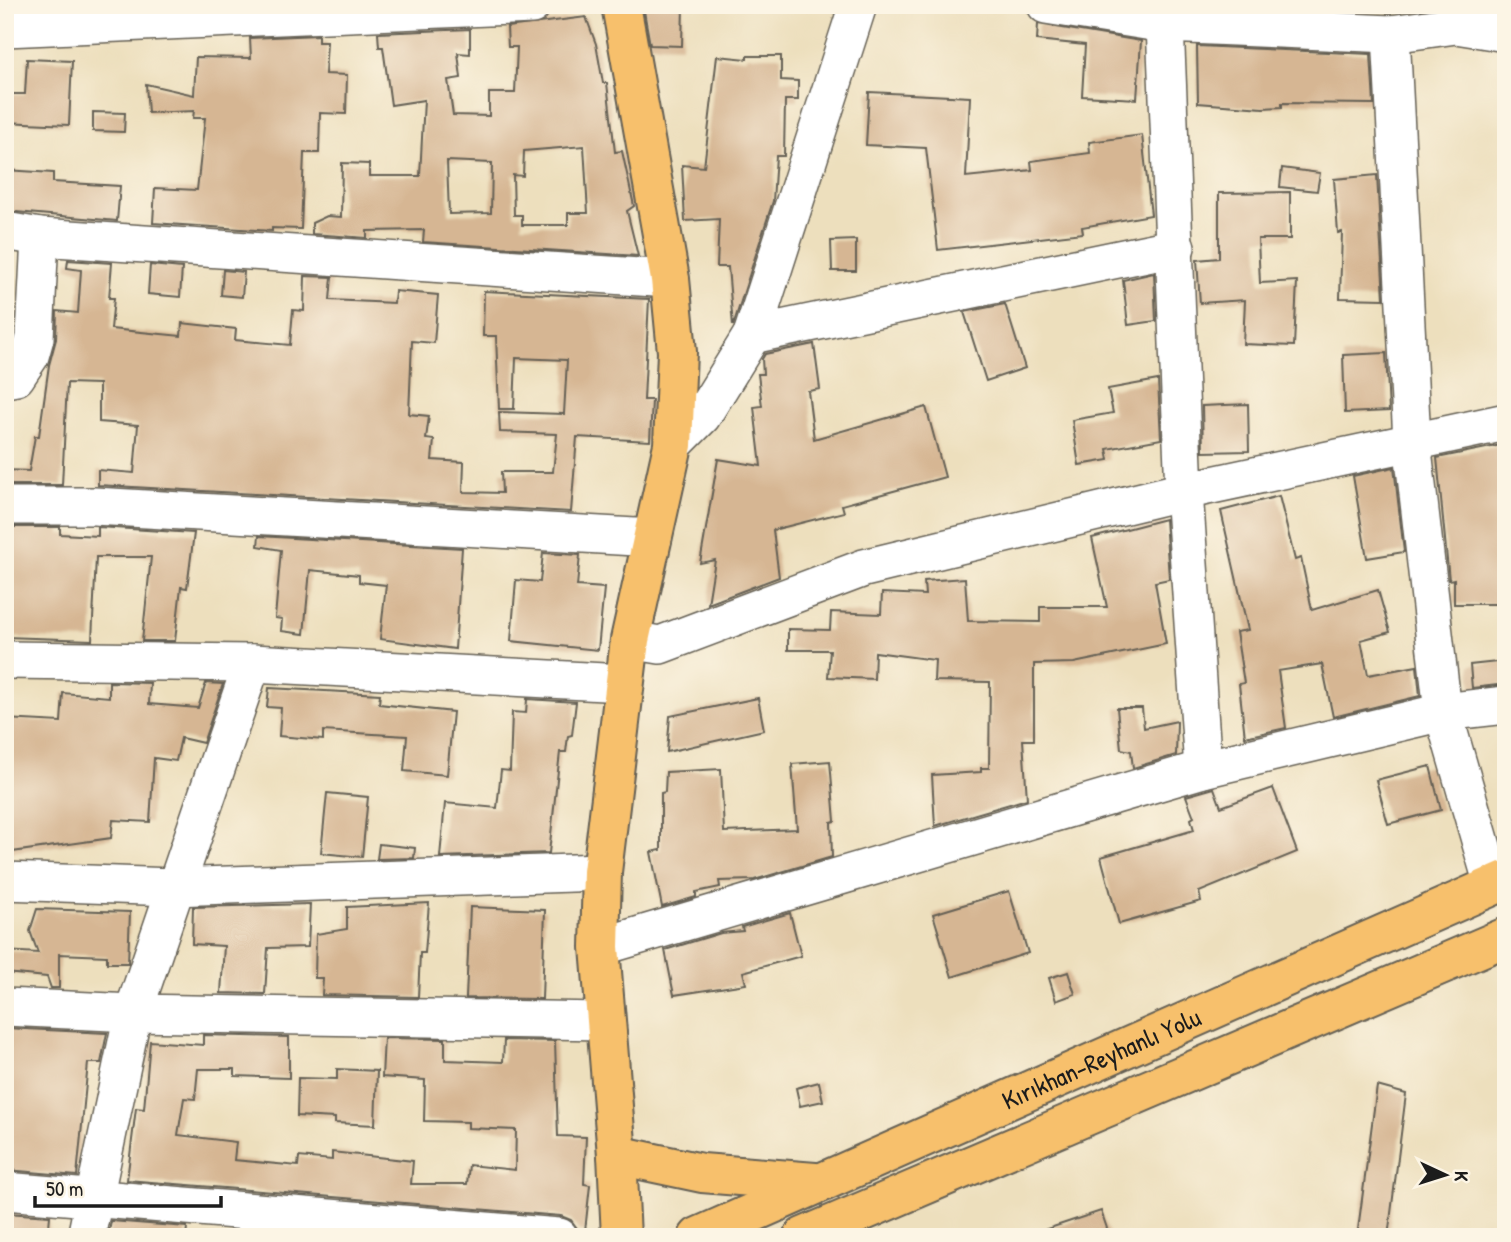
<svg xmlns="http://www.w3.org/2000/svg" width="1511" height="1242" font-family="'Patrick Hand',sans-serif">
<style>
.building{fill:#d6b693;fill-rule:evenodd}
.lines{fill:none;stroke-linecap:round;stroke-linejoin:round}
.minor-casing{stroke:#656054;stroke-width:40}
.major-casing{stroke:#656054;stroke-width:42}
.highway-casing{stroke:#656054;stroke-width:42}
.minor{stroke:#fff;stroke-width:37}
.major{stroke:#f7c06c;stroke-width:38}
.highway{stroke:#f7c06c;stroke-width:38}
.labels{text-anchor:middle;stroke-width:5;stroke-linejoin:round;paint-order:stroke}
.street-label{font-size:26px;fill:#1c1c1c;stroke:#fcf5e5}
</style>
<rect width="100%" height="100%" fill="#fcf5e5"/>
<filter id="ink" filterUnits="userSpaceOnUse"><feTurbulence type="fractalNoise" baseFrequency=".0143" numOctaves="2"/><feDisplacementMap in="SourceGraphic" scale="14" xChannelSelector="R" yChannelSelector="G"/><feConvolveMatrix kernelMatrix="1 2 1 2 8 2 1 2 1" color-interpolation-filters="sRGB"/></filter>
<filter id="wash" filterUnits="userSpaceOnUse"><feTurbulence type="fractalNoise" baseFrequency=".00686" numOctaves="4" result="noise"/><feDisplacementMap in="SourceGraphic" scale="28" xChannelSelector="R" yChannelSelector="G"/><feGaussianBlur stdDeviation="1.57" result="paint"/><feColorMatrix in="noise" values="0 0 0 0 0 0 0 0 0 0 0 0 0 0 0 0 0 1.4 0 .05"/><feComposite in="paint" operator="in"/></filter>
<g filter="url(#wash)">
<rect width="100%" height="100%" fill="#eddfbd"/>
<g id="blocks">
<g class="building">
<path d="M643,5H683L682,46L650,45Z"/>
<path d="M586,17L596,44L603,83H607L615,152L622,151L634,206L627,211L638,256L423,242L424,230L367,231V238L312,234V223L327,216L341,217L342,163L369,164V176H420L424,100L391,105L383,47H379L378,33L470,29V54L458,53L461,78L448,80L453,115L489,116V93H515L517,47H508L507,27ZM584,146L588,213H568V225H522V215H514L513,175L523,176L524,151ZM447,161L492,163L491,213L449,214Z"/>
<path d="M1038,24L1141,41L1137,99L1082,96L1085,45L1037,40Z"/>
<path d="M318,35V42H327L325,74L347,75L346,114L320,113L319,153H304L301,229L272,228V231L153,223L155,188L197,190L205,118H193L194,111L148,113L146,84L194,95L196,57L251,58L250,38Z"/>
<path d="M1197,46L1371,54L1374,104L1282,103V107L1263,108L1198,103Z"/>
<path d="M717,56L747,59V56H781V80L798,81V100H785L784,156H776L773,201L733,326L728,267H717L719,219L685,221L682,165L704,167Z"/>
<path d="M27,59L72,61L69,125L5,122V94H25Z"/>
<path d="M869,92L970,97L966,177L1032,170L1031,161L1090,153L1089,142L1142,135L1151,215L1082,227L1083,233L938,250L926,148L866,145Z"/>
<path d="M93,112L125,113L124,132L93,131Z"/>
<path d="M1282,168L1320,173L1317,191L1280,187Z"/>
<path d="M5,170L53,173V182L120,186L117,221L5,211Z"/>
<path d="M1377,175L1384,299L1340,298L1342,232L1338,233L1334,179Z"/>
<path d="M1290,192V239H1258L1260,283L1297,281L1294,346L1243,344L1245,300L1200,303L1197,260L1219,258V193Z"/>
<path d="M856,240V271H832L831,241Z"/>
<path d="M68,260L112,263L109,298H114L111,329L181,336L182,323L236,329L235,340L290,345L293,310L304,311L305,276L332,277L330,300L394,303L395,291L438,295L434,343L412,341L409,414L429,416L426,439L434,440L432,460L464,462L463,492L502,493L501,472H553L557,434L500,432L499,412L564,414L567,360L516,358L514,409H499L496,336H483L484,291L649,299L644,400H652L650,441L577,437L571,512L98,485V470L134,473L138,425L99,422V384L67,383L62,485H5V470L29,471L35,436H39L49,365L56,339L57,311L78,313L81,270L67,268Z"/>
<path d="M150,265L182,268L180,297L148,294Z"/>
<path d="M223,270L244,272L242,297L221,295Z"/>
<path d="M1154,273L1156,321L1128,325L1123,280Z"/>
<path d="M1005,304L1025,368L986,381L964,312Z"/>
<path d="M814,344L820,389L808,391L814,439L926,407L945,477L842,505L844,512L773,530L779,577L708,604L715,560L700,563L718,459L761,466L754,407L762,406L758,374H763L762,359L765,354Z"/>
<path d="M1386,353L1389,411L1345,413L1343,355Z"/>
<path d="M1158,380L1161,439L1107,449L1109,460L1079,465L1072,420L1113,413L1108,389Z"/>
<path d="M1248,404L1249,451L1203,452L1202,406Z"/>
<path d="M1506,444V604H1454V579L1449,580L1437,458Z"/>
<path d="M1394,467L1404,552L1367,558L1353,476Z"/>
<path d="M1279,496L1295,560L1301,558L1312,610L1378,590L1390,632L1361,640L1368,675L1417,666L1420,696L1333,717L1322,664L1278,671L1286,728L1245,737L1239,684L1244,683L1236,632L1248,630L1221,511Z"/>
<path d="M1165,519L1169,579L1155,582L1166,644L1074,663L1034,664V740H1023L1027,799L935,826L932,775L981,772V768H989L990,682L934,681L935,660L875,652L874,679L828,677L830,650H788V629L830,630L831,612L881,614L882,593L925,595L924,581L965,578L968,621L1040,622V607H1107L1092,538Z"/>
<path d="M5,527H60V534L98,536V527L194,533L187,588L181,587L175,641H142L151,557H96L92,640L5,637Z"/>
<path d="M259,536L462,548L455,649L380,639L386,585L359,582V575L310,570L304,634L281,631L282,619L275,618L281,550L258,546Z"/>
<path d="M543,553L580,555L577,586L604,588L598,650L511,641L516,580L540,582Z"/>
<path d="M1506,661V684L1472,688L1470,665Z"/>
<path d="M109,682L150,683L149,704L198,708L206,683L223,684L203,743L181,738L176,761L154,758L150,822L113,820L111,838L5,853V719L61,722L63,693L109,697Z"/>
<path d="M269,688L380,694L379,704L453,712L447,775L404,771L407,736L323,731V740L279,736L281,708L267,707Z"/>
<path d="M758,698L764,730L667,752L670,716Z"/>
<path d="M527,699L576,702L572,735L568,736L566,752H560L549,853L440,857L445,803L497,808L501,770L510,771L512,712L526,713Z"/>
<path d="M1117,708H1142L1144,728L1177,721L1176,755L1133,768L1131,751L1121,749Z"/>
<path d="M830,761L835,821L831,822L832,857L754,880L719,881L720,887L696,892V897L662,907L651,852L661,850V793L665,792L666,772L721,769L724,832L797,829L792,764Z"/>
<path d="M1430,766L1441,810L1388,824L1376,780Z"/>
<path d="M1214,788L1221,807L1273,788L1297,852L1199,892L1201,901L1119,924L1101,857L1194,830L1191,819L1194,817L1186,796Z"/>
<path d="M327,793L368,797L362,857L321,853Z"/>
<path d="M379,844L415,848L414,858L377,859Z"/>
<path d="M1009,891L1028,953L952,977L933,914Z"/>
<path d="M429,903L425,953H420L418,997L322,995L323,978H315L316,934L347,929V907Z"/>
<path d="M310,904L308,947L268,948L265,994L221,993L224,946L192,944L193,907Z"/>
<path d="M470,907L545,910L542,999L466,998Z"/>
<path d="M37,909L130,912L128,963H107V956L59,954V988H51L47,977L5,973V951L38,953L30,931Z"/>
<path d="M790,913L801,956L743,972L746,984L674,995L665,950L721,933L743,931L742,927Z"/>
<path d="M1068,972L1075,994L1056,1001L1049,978Z"/>
<path d="M5,1028L107,1033L101,1063H88L77,1176L7,1170Z"/>
<path d="M203,1035L289,1037V1078L235,1076V1069H198L195,1099L184,1098L178,1135L236,1142L234,1160L298,1166L299,1157L332,1160V1152L413,1161L411,1184H467L469,1165L515,1170L516,1130L468,1128V1122L424,1121L425,1080L382,1077L384,1038L445,1039V1060L503,1062L504,1040L555,1041L558,1136L586,1137L584,1184L590,1185L585,1231H579L571,1220L561,1216L127,1180L136,1108L144,1109L150,1041L203,1045Z"/>
<path d="M337,1069L377,1071L375,1125L335,1123V1118L297,1116L298,1078L337,1079Z"/>
<path d="M819,1082L823,1101L800,1106L796,1088Z"/>
<path d="M1377,1086L1406,1094L1388,1237H1357Z"/>
<path d="M1101,1211L1110,1237H1036L1035,1233Z"/>
<path d="M6,1213L50,1216L48,1237H5Z"/>
<path d="M111,1221L187,1227L186,1237H108Z"/>
</g>
</g>
</g>
<g filter="url(#ink)">
<use href="#blocks" fill-opacity="0" stroke="#656054" stroke-width="2"/>
<g class="lines">
<defs>
<g id="minor">
<path d="M1046,5L1165,24L1391,34L1456,25L1506,33"/>
<path d="M1168,5L1165,24L1184,491L1203,769"/>
<path d="M5,28L532,5"/>
<path d="M1391,34L1412,441L1443,712L1493,885"/>
<path d="M5,231L40,237L670,279"/>
<path d="M752,335L1176,247"/>
<path d="M5,379L16,377L30,356L35,338L40,237"/>
<path d="M673,445L702,416L752,335L858,5"/>
<path d="M5,506H94L653,538"/>
<path d="M630,640L660,645L864,568L1184,491L1506,422"/>
<path d="M5,660L252,663L623,683"/>
<path d="M5,881L173,887L602,872"/>
<path d="M600,947L1203,769L1443,712L1506,705"/>
<path d="M5,1007L133,1013L604,1021"/>
<path d="M5,1191L559,1237"/>
<path d="M86,1237L133,1013L252,663"/>
</g>
<path id="major" d="M621,1237L617,1155L600,947L602,872L630,640L673,445L677,352L670,279L621,5"/>
<g id="highway">
<path d="M617,1155L702,1173L815,1182"/>
<path id="s1" d="M698,1237L1506,880"/>
<path d="M803,1237L1506,937"/>
</g>
</defs>
<use href="#minor" class="minor-casing"/>
<use href="#major" class="major-casing"/>
<use href="#highway" class="highway-casing"/>
<use href="#minor" class="minor"/>
<use href="#major" class="major"/>
<use href="#highway" class="highway"/>
</g>
</g>
<g class="labels">
<g class="street-label">
<text dy="9" stroke="none"><textPath href="#s1" startOffset="441">Kırıkhan-Reyhanlı Yolu</textPath></text>
</g>
</g>
<rect width="1511" height="1242" fill="none" stroke="#fcf5e5" stroke-width="28"/>
<g transform="translate(1445 1175) rotate(94)" stroke="#fcf5e5" stroke-width="5" paint-order="stroke">
<path d="M0-5L12 26L0 18L-12 26Z" fill="#1c1c1c"/>
<text y="-10" font-size="19" font-weight="bold" text-anchor="middle" fill="#1c1c1c">K</text>
</g>
<path d="M35 1196v10h186v-10" fill="none" stroke="#1c1c1c" stroke-width="3.5"/>
<text x="46" y="1196" font-size="21" fill="#1c1c1c" stroke="#fcf5e5" stroke-width="5" paint-order="stroke">50 m</text>
</svg>
